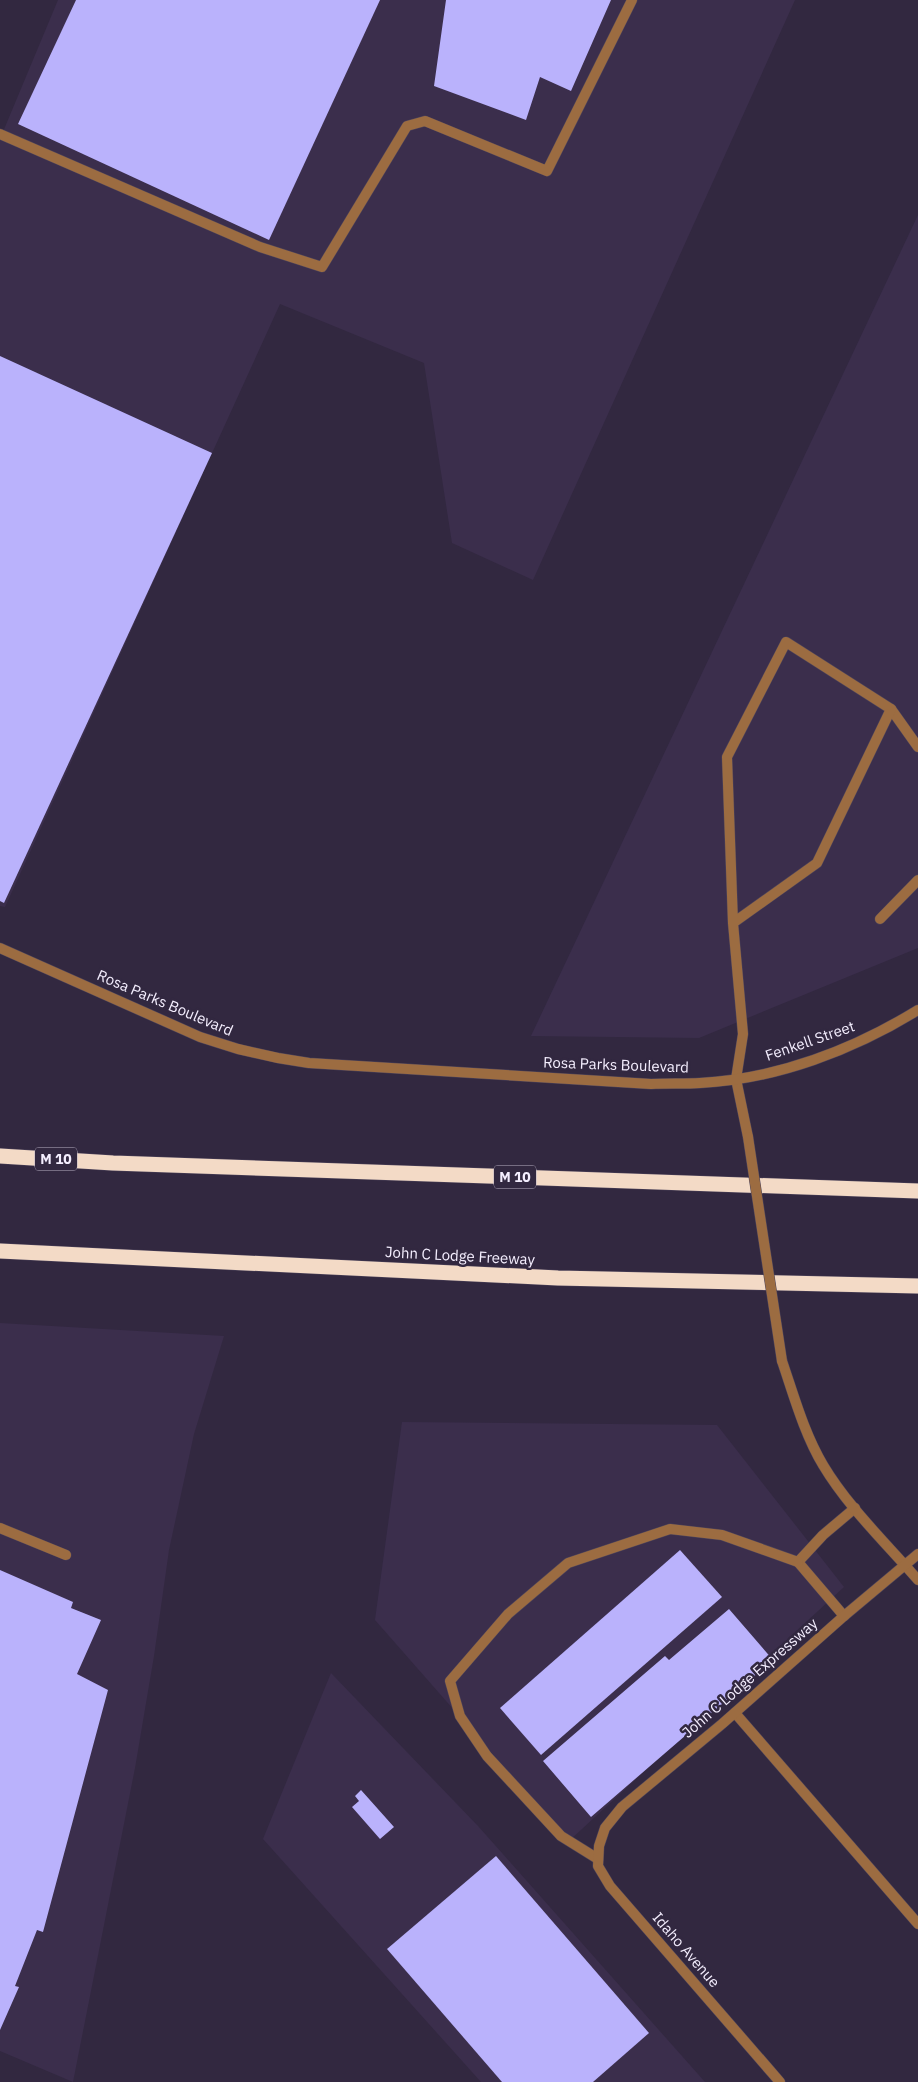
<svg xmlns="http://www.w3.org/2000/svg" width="918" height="2082" font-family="'IBM Plex Sans',sans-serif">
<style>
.built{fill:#3b2e4c}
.building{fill:#bab2fc}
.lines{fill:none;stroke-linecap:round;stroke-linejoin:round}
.service-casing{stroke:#4d445b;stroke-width:11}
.minor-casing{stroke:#4d445b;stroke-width:11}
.tertiary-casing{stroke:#4d445b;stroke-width:11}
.motorway-casing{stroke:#4d445b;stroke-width:16}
.service{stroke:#9c6c41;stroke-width:10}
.minor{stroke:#9c6c41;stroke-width:10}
.tertiary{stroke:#9c6c41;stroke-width:10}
.motorway{stroke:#f3dac6;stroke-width:15}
.minor-bridge-casing{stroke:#4d445b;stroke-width:11;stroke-linecap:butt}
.minor-bridge{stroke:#9c6c41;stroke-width:10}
.labels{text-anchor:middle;stroke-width:5;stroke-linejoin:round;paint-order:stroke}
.shield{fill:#322840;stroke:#bab3c5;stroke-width:1}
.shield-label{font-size:14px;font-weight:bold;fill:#f4eefe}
.street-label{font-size:15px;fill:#f4eefe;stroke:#322840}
</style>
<rect width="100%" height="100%" fill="#322840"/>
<g class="built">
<path d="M58,0H795L533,580L452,543L424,363L280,304L5,907L0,906V139Z"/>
<path d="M918,215V948L699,1038L531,1036Z"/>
<path d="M0,1323L224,1336L194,1434L169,1550L154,1656L135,1768L73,2082L0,2051Z"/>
<path d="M402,1422L717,1425L844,1587L569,1841L375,1620Z"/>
<path d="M331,1673L478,1826L705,2082H481L263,1839Z"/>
</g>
<g class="building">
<path d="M76,0H380L269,240L18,124Z"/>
<path d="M446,0H611L571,91L540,77L526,120L434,86Z"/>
<path d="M0,356L212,453L4,903L0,901Z"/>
<path d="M680,1550L722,1597L541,1755L500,1708Z"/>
<path d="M0,1570L73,1602L71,1608L101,1620L77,1674L108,1690L43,1932L37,1930L15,1986L19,1987L0,2030Z"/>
<path d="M729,1609L773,1660L591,1817L543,1761L665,1656L669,1660Z"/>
<path d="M361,1790L394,1827L380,1839L352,1807L359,1801L355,1796Z"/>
<path d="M496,1856L649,2033L593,2082H502L387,1949Z"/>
</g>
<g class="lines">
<defs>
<g id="service">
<path d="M0,134L260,247L322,267L407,126L425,121L547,171L632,0"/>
<path d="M891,709L918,747"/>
<path d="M880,919L918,880"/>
<path d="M733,923L817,863L891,709L786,642L727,757L733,923L743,1034L736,1079"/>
<path d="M0,1528L66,1555"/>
<path d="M844,1616L798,1562L823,1535L855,1508"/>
<path d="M735,1713L918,1924"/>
<path d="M598,1859L561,1836L487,1756L460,1716L450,1681L508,1614L568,1563L670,1529L722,1535L798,1562"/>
</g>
<g id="minor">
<path d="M736,1079L748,1137"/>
<path d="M782,1361C794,1396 804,1433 823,1465C848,1507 886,1543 918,1580"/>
<path d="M780,2082L610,1886L598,1866L599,1846L605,1828L622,1807L722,1724L844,1616L918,1554"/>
</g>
<path id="tertiary" d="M0,948L200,1037L238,1049L278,1058L309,1063L651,1084C667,1083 684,1084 700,1083C777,1079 853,1050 918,1010"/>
<g id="motorway">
<path d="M0,1156L113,1163L918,1191"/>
<path d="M0,1251L558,1278L918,1286"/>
</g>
</defs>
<use href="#service" class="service-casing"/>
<use href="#minor" class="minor-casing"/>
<use href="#tertiary" class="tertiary-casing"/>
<use href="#motorway" class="motorway-casing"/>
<use href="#service" class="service"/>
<use href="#minor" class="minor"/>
<use href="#tertiary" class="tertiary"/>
<use href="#motorway" class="motorway"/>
<defs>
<path id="minor-bridge" d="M748,1137L782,1361"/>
</defs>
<use href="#minor-bridge" class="minor-bridge-casing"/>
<use href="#minor-bridge" class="minor-bridge"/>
</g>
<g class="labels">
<g class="shield">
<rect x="35" y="1147.5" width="42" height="23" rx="4"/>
<rect x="494" y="1165.5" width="42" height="23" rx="4"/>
</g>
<g class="shield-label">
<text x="56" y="1164">M 10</text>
<text x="515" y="1182">M 10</text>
</g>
<g class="street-label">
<text transform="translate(165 1003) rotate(23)" y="5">Rosa Parks Boulevard</text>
<text transform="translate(810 1041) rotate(-19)" y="5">Fenkell Street</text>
<text transform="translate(616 1065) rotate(2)" y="5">Rosa Parks Boulevard</text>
<text transform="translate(460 1256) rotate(3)" y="5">John C Lodge Freeway</text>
<text transform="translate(750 1678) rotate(-41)" y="5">John C Lodge Expressway</text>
<text transform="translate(686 1950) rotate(49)" y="5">Idaho Avenue</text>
</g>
</g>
</svg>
